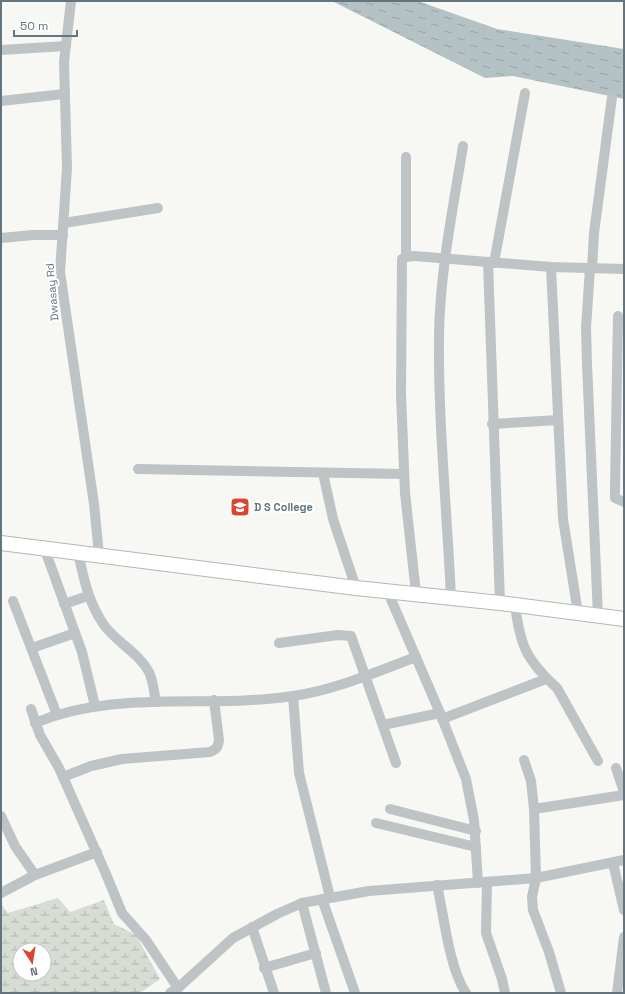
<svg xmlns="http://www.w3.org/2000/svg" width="625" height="994" font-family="'Space Grotesk',sans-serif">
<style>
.wetland{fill:url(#wetland-marsh);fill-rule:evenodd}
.water{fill:url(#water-ripples)}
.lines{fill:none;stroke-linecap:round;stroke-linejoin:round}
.highway-casing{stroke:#b2b7b9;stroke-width:16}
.minor{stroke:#bec3c6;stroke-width:10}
.highway{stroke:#fff;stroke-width:14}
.labels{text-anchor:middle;stroke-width:4;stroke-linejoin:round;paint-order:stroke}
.street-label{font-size:11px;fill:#64757e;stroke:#fff}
.poi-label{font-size:11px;font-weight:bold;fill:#64757e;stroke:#fff;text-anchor:start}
</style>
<defs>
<pattern id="wetland-marsh" width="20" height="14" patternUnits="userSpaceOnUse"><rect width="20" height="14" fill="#d7dcd4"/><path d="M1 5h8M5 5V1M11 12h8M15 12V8" fill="none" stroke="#b2b7b1"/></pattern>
<pattern id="water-ripples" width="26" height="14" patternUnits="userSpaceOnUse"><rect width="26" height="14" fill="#b5c2c5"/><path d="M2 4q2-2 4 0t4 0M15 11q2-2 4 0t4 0" fill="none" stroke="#97a2a5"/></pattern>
</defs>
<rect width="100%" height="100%" fill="#f7f7f4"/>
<path class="wetland" d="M58,898L70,912L104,900L114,924L136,935L160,979L140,993H1V904L8,913ZM20,950H44V974H20Z"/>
<path class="water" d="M332,1H418L497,29L624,49V99L513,76L485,78Z"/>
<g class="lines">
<defs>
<path id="highway" d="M1,543L356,588L500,603L624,619"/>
</defs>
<use href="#highway" class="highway-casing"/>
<g class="minor">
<path d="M71,1L64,62L67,168L60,272L94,504L99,555"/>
<path d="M1,50L66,46"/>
<path d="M1,101L64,94"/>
<path d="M406,157V257"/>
<path d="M64,223L158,208"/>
<path d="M1,238L33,235H63"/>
<path d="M488,262L500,603"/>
<path d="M494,263L525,93"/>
<path d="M551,267L563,519L578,613"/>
<path d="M590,268L586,328L587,364L598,616"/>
<path d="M592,268L594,233L612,97"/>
<path d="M618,316L615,489V498L624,502"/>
<path d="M492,424L558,420"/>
<path d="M138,469L404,474"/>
<path d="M323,473L333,519L356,588"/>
<path d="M45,550L82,652L95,706"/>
<path d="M78,553C84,579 88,602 104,625C116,642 139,653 149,672C153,680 154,692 156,702"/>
<path d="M387,590L440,713L466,779L474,820L478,883"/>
<path d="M416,593L405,493L401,394L402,259L406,257L414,256L551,267L624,269"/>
<path d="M451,598C447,510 438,422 439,335C440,271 453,209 463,146"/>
<path d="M13,601L57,715"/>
<path d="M64,604L88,596"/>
<path d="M515,605C520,645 526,660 557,688L598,761"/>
<path d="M279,643L338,635L351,636L396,763"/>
<path d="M32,648L75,633"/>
<path d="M293,696L299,773L330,897"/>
<path d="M31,709L40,735L59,768L106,874L122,913L146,940L178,988"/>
<path d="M442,719L546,679"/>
<path d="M35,723C117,689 207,709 293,696C335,690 376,672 416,657"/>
<path d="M383,725L440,713"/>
<path d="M524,760L531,781L534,809L536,878L532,897L533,910L549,952L561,993"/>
<path d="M616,768L624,792"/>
<path d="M63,777L91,766L122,759L210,752C217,749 218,747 219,740L214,700"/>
<path d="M390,809L476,831"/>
<path d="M534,809L624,795"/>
<path d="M1,816L15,846L35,875"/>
<path d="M376,823L476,847"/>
<path d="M613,863L624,910"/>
<path d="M487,882L486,933L502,979L505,993"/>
<path d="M437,885C444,916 449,968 466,993"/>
<path d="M1,893L35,875L97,852"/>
<path d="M322,899L355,993"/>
<path d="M302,903L326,993"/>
<path d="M252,927L274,993"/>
<path d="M264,968L316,953"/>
<path d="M170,993L178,988L233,938L277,914L302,903L369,891L536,878L624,860"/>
<path d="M617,993L624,937"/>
</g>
<use href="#highway" class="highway"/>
</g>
<defs>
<symbol id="university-square" viewBox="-11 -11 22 22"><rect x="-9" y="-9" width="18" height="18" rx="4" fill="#d94632" stroke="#fff"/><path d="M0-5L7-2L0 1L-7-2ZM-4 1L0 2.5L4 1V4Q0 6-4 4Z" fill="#fff"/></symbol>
</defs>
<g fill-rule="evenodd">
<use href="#university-square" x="229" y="496" width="22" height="22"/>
</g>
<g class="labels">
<g class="street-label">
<text transform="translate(52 292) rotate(-95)" y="4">Dwasay Rd</text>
</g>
<g class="poi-label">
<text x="254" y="511">D S College</text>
</g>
</g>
<rect width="625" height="994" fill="none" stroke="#64757e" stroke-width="4"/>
<g transform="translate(32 962) rotate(168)"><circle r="19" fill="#ffffff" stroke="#c1c8cb"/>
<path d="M0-3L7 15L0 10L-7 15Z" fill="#d94632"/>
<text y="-6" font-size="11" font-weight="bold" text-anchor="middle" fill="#64757e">N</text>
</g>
<path d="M14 30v6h63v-6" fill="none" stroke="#64757e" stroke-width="2"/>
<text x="20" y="30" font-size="12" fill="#64757e" stroke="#ffffff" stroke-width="3" paint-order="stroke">50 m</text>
</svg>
